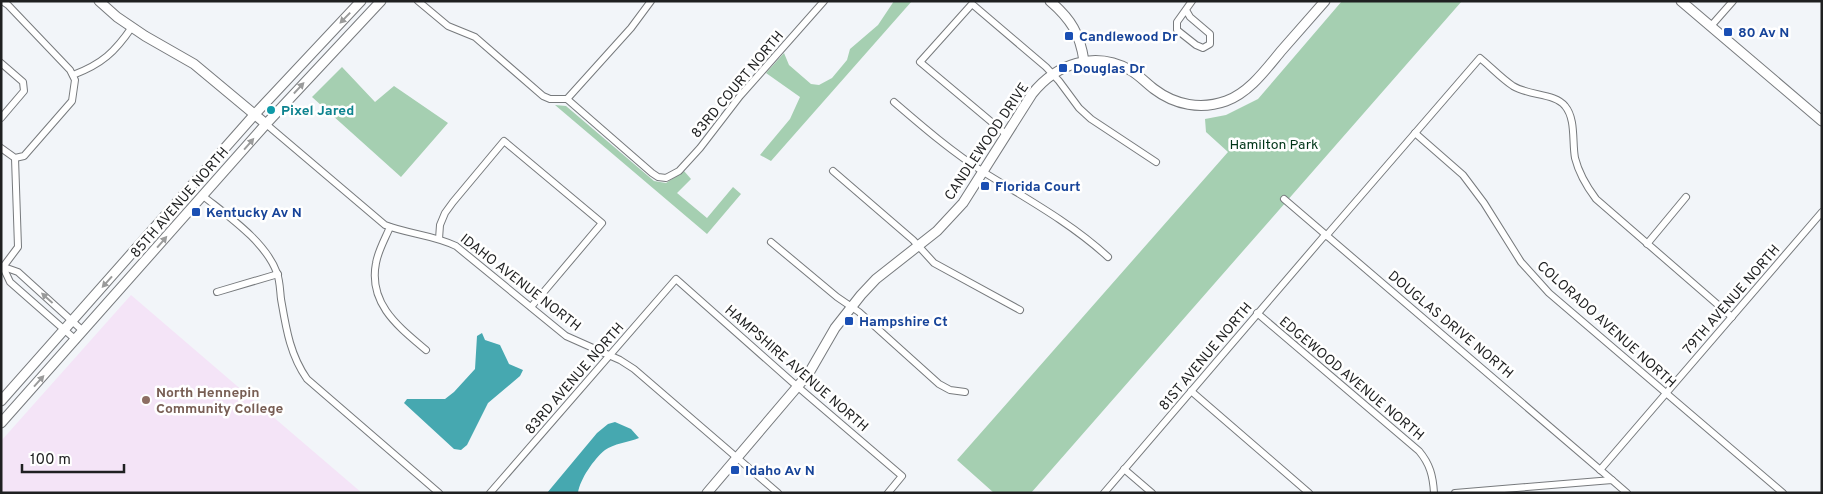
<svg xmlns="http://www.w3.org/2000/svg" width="1823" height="494" font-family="Overpass,sans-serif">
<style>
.education{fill:#f4e4f7}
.green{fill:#a5cfb1}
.water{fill:#46a8b0}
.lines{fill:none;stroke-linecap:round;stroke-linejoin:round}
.street-casing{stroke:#777a7d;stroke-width:8}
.secondary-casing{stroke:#777a7d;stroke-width:11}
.street{stroke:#fff;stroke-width:6}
.secondary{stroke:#fff;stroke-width:9}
.oneway{fill:#9a9b9b}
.transit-dot{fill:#1a4fb4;stroke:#fff;stroke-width:2}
.culture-dot{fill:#0f9aa8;stroke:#fff;stroke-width:2}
.education-dot{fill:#8d6e63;stroke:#fff;stroke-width:2}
.labels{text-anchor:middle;stroke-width:5;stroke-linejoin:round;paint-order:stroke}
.transit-label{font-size:14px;font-weight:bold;fill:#164399;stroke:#fff;text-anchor:start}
.street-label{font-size:14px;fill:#1f2021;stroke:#fff}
.culture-label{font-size:14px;font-weight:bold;fill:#0d838f;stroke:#fff;text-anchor:start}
.park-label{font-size:14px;fill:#013518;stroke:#fff}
.education-label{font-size:14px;font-weight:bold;fill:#785e54;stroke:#fff;text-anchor:start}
</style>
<rect width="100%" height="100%" fill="#f2f5f9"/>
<path class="education" d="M131,295L362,493H1V441Z"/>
<g class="green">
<path d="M894,1H912L771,161L760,155L790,119L800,97L766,73L784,53L789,65L811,84L819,85L832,78L847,60L850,49L878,25Z"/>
<path d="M1342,1H1462L1031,493H994L957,460L1228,152L1206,132L1205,119L1226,115L1258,99Z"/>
<path d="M342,67L375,102L394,86L448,123L401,177L312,97Z"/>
<path d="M555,105L566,106L654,181L666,183L684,171L691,179L677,193L707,218L733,187L741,194L707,234Z"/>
</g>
<g class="water">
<path d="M482,333L485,340L500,345L509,364L523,370L520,376L488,403L467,445L461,450L454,449L404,403L407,399H445L454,392L475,369L477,336Z"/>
<path d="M615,422L631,429L639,438C629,442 613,444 605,450C594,459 580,479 578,493H547L597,433L608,424Z"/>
</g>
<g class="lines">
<defs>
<g id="street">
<path d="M418,1L448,26L475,37L543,96L550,99H567L652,173L658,177L666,178L679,171L700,148L740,96L824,1"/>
<path d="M1186,10L1190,17L1210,34V44L1203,48L1196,45L1177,30V22L1192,1"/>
<path d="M1711,26L1733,1"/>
<path d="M1,63L23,82L24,91L1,118"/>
<path d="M73,75C102,64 115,52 132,27"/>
<path d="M567,99L631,28L651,1"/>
<path d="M894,102C923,127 952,152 985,173C1027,199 1071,223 1108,257"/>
<path d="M266,124L385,225C408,234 434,235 456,246L566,336L620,360L634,369L778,493"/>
<path d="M1415,133L1463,175L1484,203L1521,262L1549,293L1783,493"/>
<path d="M1007,135L920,62L972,4L1046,67L1059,81L1079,108L1091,119L1156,162"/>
<path d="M1,148L15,158L24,156L72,101L75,80L70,70L8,5L2,1"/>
<path d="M833,171L913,240L934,263L1020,310"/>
<path d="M203,196C228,216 266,242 277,273C280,281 280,291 281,299C286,328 290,355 307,379L439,493"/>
<path d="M1284,199L1612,480"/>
<path d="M390,227C385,239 378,251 376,263C368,304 399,327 426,350"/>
<path d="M1326,236L1480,58C1491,67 1501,78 1513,86C1529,96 1555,93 1565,106C1576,119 1572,142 1575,158C1579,174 1587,187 1596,199L1732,317"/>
<path d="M439,239L440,225L445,213L453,202L504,141L602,223L531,307"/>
<path d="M771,242L837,297L859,312L939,384L950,390L965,392"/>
<path d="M1647,244L1686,197"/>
<path d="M1,266L18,272L83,331"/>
<path d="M3,267L18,247L15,158"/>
<path d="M3,267L10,282L76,340"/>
<path d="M217,292L278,274"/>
<path d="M1257,313L1419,451C1430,464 1433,476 1434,493"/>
<path d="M1191,391L1309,493"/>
<path d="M1124,469L1152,493"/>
<path d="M1600,470L1822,212"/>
<path d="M490,493L676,279L791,381L902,476L888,493"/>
<path d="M1104,493L1325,235"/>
<path d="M1455,493L1612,480L1627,493"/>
</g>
<g id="secondary">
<path d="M99,1L117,17L145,36L194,64L266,124"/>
<path d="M1050,1C1071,19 1080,34 1084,61"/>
<path d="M1681,1L1822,121"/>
<path d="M1,401L255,114L361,1"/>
<path d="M1,423L266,124L381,1"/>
<path d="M707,493L809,373L835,328L861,295L876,279L937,231L963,203L1032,94C1056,64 1094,50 1130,70C1139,75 1146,83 1154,89C1175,105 1201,110 1226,101C1250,92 1266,69 1282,50C1296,34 1310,18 1325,1"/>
</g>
</defs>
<use href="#street" class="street-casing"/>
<use href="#secondary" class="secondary-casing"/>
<use href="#street" class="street"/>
<use href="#secondary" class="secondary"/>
</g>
<defs><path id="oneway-solid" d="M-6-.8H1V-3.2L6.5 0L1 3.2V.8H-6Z" transform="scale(1.25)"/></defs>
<g class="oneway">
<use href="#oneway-solid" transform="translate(345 18) rotate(134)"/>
<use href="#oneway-solid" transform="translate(299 88) rotate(-47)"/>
<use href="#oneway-solid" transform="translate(249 144) rotate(-49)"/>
<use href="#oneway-solid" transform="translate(162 242) rotate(-49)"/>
<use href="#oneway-solid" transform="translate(107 282) rotate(132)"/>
<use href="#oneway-solid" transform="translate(47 298) rotate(-138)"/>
<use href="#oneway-solid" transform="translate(39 381) rotate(-48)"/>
</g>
<g class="transit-dot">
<rect x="1723" y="27" width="10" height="10" rx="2.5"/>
<rect x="1064" y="31" width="10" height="10" rx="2.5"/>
<rect x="1058" y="63" width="10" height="10" rx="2.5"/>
<rect x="980" y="181" width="10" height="10" rx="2.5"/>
<rect x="191" y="207" width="10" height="10" rx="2.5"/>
<rect x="844" y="316" width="10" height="10" rx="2.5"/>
<rect x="730" y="465" width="10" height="10" rx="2.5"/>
</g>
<circle class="culture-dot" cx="271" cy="110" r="5"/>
<circle class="education-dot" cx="146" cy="400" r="5"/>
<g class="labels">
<g class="transit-label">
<text x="1738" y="37">80 Av N</text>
<text x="1079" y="41">Candlewood Dr</text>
<text x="1073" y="73">Douglas Dr</text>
<text x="995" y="191">Florida Court</text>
<text x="206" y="217">Kentucky Av N</text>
<text x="859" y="326">Hampshire Ct</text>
<text x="745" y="475">Idaho Av N</text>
</g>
<g class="street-label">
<text transform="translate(737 84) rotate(-50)" y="5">83RD COURT NORTH</text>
<text transform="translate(986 141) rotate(-56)" y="5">CANDLEWOOD DRIVE</text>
<text transform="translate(179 202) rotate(-49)" y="5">85TH AVENUE NORTH</text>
<text transform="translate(521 282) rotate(38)" y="5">IDAHO AVENUE NORTH</text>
<text transform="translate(1731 299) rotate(-49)" y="5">79TH AVENUE NORTH</text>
<text transform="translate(1451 324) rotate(40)" y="5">DOUGLAS DRIVE NORTH</text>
<text transform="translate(1607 324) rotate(42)" y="5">COLORADO AVENUE NORTH</text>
<text transform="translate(1205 356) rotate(-50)" y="5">81ST AVENUE NORTH</text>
<text transform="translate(797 368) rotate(41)" y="5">HAMPSHIRE AVENUE NORTH</text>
<text transform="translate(574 378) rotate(-49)" y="5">83RD AVENUE NORTH</text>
<text transform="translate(1352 378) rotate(40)" y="5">EDGEWOOD AVENUE NORTH</text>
</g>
<g class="culture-label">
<text x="281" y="115">Pixel Jared</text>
</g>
<g class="park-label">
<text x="1274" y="149">Hamilton Park</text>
</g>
<g class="education-label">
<text x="156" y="397">North Hennepin<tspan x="156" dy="16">Community College</tspan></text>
</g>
</g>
<rect width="1823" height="494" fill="none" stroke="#1f2021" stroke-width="5"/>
<path d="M22 464v8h102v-8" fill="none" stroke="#1f2021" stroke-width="2.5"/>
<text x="30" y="464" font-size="15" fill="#1f2021" stroke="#ffffff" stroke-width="4" paint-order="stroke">100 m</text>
</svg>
